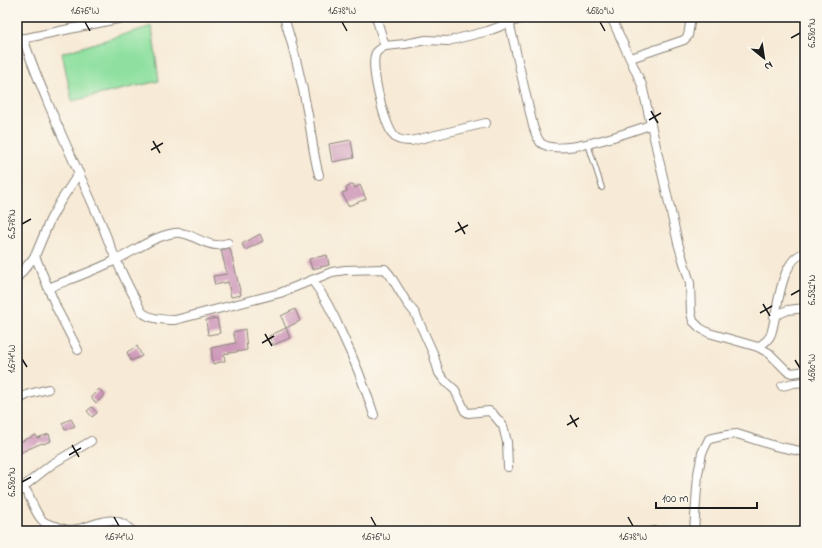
<svg xmlns="http://www.w3.org/2000/svg" width="822" height="548" font-family="'Indie Flower',sans-serif">
<style>
.green{fill:#8fe0a0;stroke:#567e5e}
.building{fill:#cc94b7}
.lines{fill:none;stroke-linecap:round;stroke-linejoin:round}
.lane-casing{stroke:#8a8379;stroke-width:6}
.street-casing{stroke:#8a8379;stroke-width:10}
.lane{stroke:#fff;stroke-width:4}
.street{stroke:#fff;stroke-width:8}
.ticks{fill:none;stroke:#1c1c1c;stroke-width:1.5}
.neatline{fill:none;stroke:#1c1c1c;stroke-width:1.5}
.ticks-label{font-size:10px;text-anchor:middle;fill:#1c1c1c}
</style>
<rect width="100%" height="100%" fill="#fbf7ec"/>
<filter id="ink" filterUnits="userSpaceOnUse"><feTurbulence type="fractalNoise" baseFrequency=".025" numOctaves="2"/><feDisplacementMap in="SourceGraphic" scale="8" xChannelSelector="R" yChannelSelector="G"/><feConvolveMatrix kernelMatrix="1 2 1 2 8 2 1 2 1" color-interpolation-filters="sRGB"/></filter>
<filter id="wash" filterUnits="userSpaceOnUse"><feTurbulence type="fractalNoise" baseFrequency=".012" numOctaves="4" result="noise"/><feDisplacementMap in="SourceGraphic" scale="16" xChannelSelector="R" yChannelSelector="G"/><feGaussianBlur stdDeviation="0.9" result="paint"/><feColorMatrix in="noise" values="0 0 0 0 0 0 0 0 0 0 0 0 0 0 0 0 0 1.4 0 .05"/><feComposite in="paint" operator="in"/></filter>
<g filter="url(#wash)">
<rect width="100%" height="100%" fill="#f7ead6"/>
<path class="green" d="M152,26L159,81L72,101L62,53Z"/>
<g id="blocks">
<g class="building">
<path d="M351,140L354,158L332,162L329,144Z"/>
<path d="M353,184L355,188L360,185L366,199L348,206L342,193L347,191L346,188Z"/>
<path d="M260,234L263,241L245,250L242,244Z"/>
<path d="M230,248L241,295L231,297L228,282L215,285L213,276L227,274L221,250Z"/>
<path d="M327,255L329,265L312,269L309,259Z"/>
<path d="M295,309L300,321L286,328L281,316Z"/>
<path d="M217,318L220,333L208,335L206,320Z"/>
<path d="M286,328L290,338L273,345L269,336Z"/>
<path d="M245,329L247,350L224,354L225,361L213,364L211,348L236,343L233,332Z"/>
<path d="M137,346L142,356L131,361L127,352Z"/>
<path d="M99,389L105,395L96,403L91,397Z"/>
<path d="M92,407L97,413L92,417L87,411Z"/>
<path d="M71,419L75,426L65,430L62,423Z"/>
<path d="M49,434L51,441L43,444L42,443L17,454V443L36,435L37,438Z"/>
</g>
</g>
</g>
<g filter="url(#ink)">
<use href="#blocks" fill-opacity="0" stroke="#8a8379" stroke-width="1"/>
<g class="lines">
<defs>
<path id="lane" d="M588,144L602,188"/>
<g id="street">
<path d="M284,17C294,49 302,82 308,115C312,136 313,154 319,175"/>
<path d="M376,17L385,46L405,44L426,40L448,41L488,31L525,17"/>
<path d="M508,17L533,126C535,132 537,139 541,143C559,158 629,132 650,125"/>
<path d="M611,17L642,85L678,243L690,283L691,313L693,321L700,328L709,333L758,347L769,353L787,371L792,373L805,371"/>
<path d="M23,38C45,102 75,163 102,225C112,251 122,276 136,300C138,304 140,310 143,313C151,319 166,320 175,320L280,293L332,272L345,270L385,269L390,275L407,303L415,313L433,353L439,373L444,380L455,390L465,411L468,413L489,411L493,414L503,426L507,442L508,467"/>
<path d="M17,40L127,17"/>
<path d="M385,46C382,48 378,50 376,53C369,65 385,130 396,138C401,141 406,141 411,141L486,123"/>
<path d="M631,58L684,40L688,36L691,17"/>
<path d="M35,256L57,309L78,350"/>
<path d="M17,278L35,256L50,220L60,202L79,173"/>
<path d="M312,280C325,297 334,315 342,334C355,361 365,387 374,415"/>
<path d="M48,288C71,279 94,271 116,260C135,251 153,236 175,233C189,231 201,244 216,245C219,245 224,244 228,243"/>
<path d="M774,316L788,310L805,308"/>
<path d="M758,347C763,344 769,340 771,334C778,314 779,259 805,253"/>
<path d="M782,386L794,383L805,382"/>
<path d="M17,400L29,394L48,389"/>
<path d="M19,490H24L27,492C32,501 35,513 42,520C45,524 51,525 56,526C60,528 66,530 71,530C96,528 110,509 132,531"/>
<path d="M18,491L52,464L91,441"/>
<path d="M654,531H668"/>
<path d="M694,531L698,474L702,453L709,439L727,435L737,434L775,446L805,452"/>
</g>
</defs>
<use href="#lane" class="lane-casing"/>
<use href="#street" class="street-casing"/>
<use href="#lane" class="lane"/>
<use href="#street" class="street"/>
</g>
</g>
<path class="ticks" d="M85,22L90,31M342,22L347,31M600,22L605,31M791,38L800,33M651,111L658,123M649,120L661,113M153,141L160,153M151,150L163,143M458,222L465,234M22,224L31,219M455,232L468,225M791,295L800,290M763,304L770,316M760,313L772,306M265,334L272,346M262,343L274,336M22,359L27,367M795,360L800,368M570,415L577,427M567,425L579,418M72,445L79,457M69,455L81,448M22,482L31,477M114,517L119,526M371,517L376,526M628,517L633,526"/>
<rect width="822" height="548" fill="none" stroke="#fbf7ec" stroke-width="44"/>
<g transform="translate(764 58) rotate(150)" stroke="#fbf7ec" stroke-width="3" paint-order="stroke">
<path d="M0-3L7 15L0 10L-7 15Z" fill="#1c1c1c"/>
<text y="-6" font-size="11" font-weight="bold" text-anchor="middle" fill="#1c1c1c">N</text>
</g>
<path d="M656 502v6h101v-6" fill="none" stroke="#1c1c1c" stroke-width="2"/>
<text x="662" y="502" font-size="12" fill="#1c1c1c" stroke="#fbf7ec" stroke-width="3" paint-order="stroke">100 m</text>
<rect x="22" y="22" width="778" height="504" class="neatline"/>
<g class="ticks-label">
<text x="85" y="14">1.676°W</text>
<text x="342" y="14">1.678°W</text>
<text x="600" y="14">1.680°W</text>
<text transform="translate(811 33) rotate(-90)" y="4">6.580°N</text>
<text transform="translate(11 224) rotate(-90)" y="4">6.578°N</text>
<text transform="translate(811 290) rotate(-90)" y="4">6.582°N</text>
<text transform="translate(11 359) rotate(-90)" y="4">1.674°W</text>
<text transform="translate(811 368) rotate(-90)" y="4">1.680°W</text>
<text transform="translate(11 482) rotate(-90)" y="4">6.580°N</text>
<text x="119" y="540">1.674°W</text>
<text x="376" y="540">1.676°W</text>
<text x="633" y="540">1.678°W</text>
</g>
</svg>
